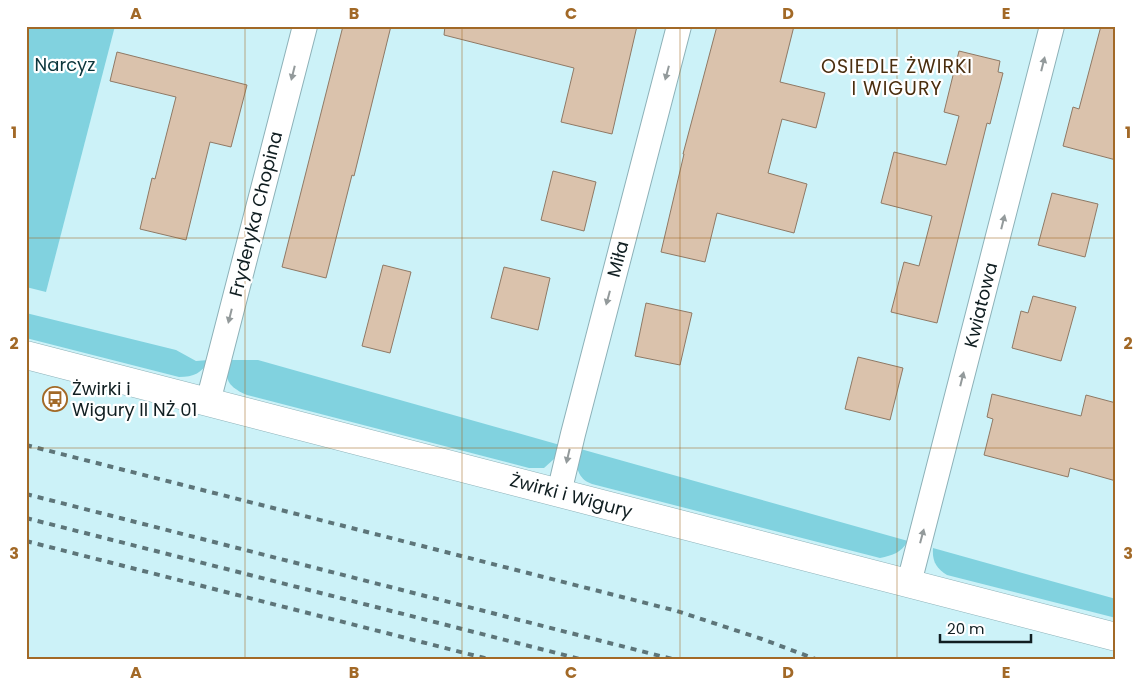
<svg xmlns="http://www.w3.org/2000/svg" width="1142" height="686" font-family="Poppins,sans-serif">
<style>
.green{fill:#81d2df}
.building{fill:#dac2ac;stroke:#8f7965}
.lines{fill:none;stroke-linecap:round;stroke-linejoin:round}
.street-casing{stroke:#8db1b8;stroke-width:26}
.secondary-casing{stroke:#8db1b8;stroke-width:29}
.street{stroke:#fff;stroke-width:24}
.secondary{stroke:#fff;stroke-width:28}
.rail{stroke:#5d7579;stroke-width:4;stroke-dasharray:6 6;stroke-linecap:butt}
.oneway{fill:#939a9b}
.grid{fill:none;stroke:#a26927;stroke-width:1;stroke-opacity:0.55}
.labels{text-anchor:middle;stroke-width:4.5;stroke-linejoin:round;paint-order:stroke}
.park-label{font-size:18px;fill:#0c363c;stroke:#fff}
.street-label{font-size:18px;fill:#101e21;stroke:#fff}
.poi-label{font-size:18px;fill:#101e21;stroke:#fff;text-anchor:start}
.neighbourhood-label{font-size:19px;letter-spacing:1px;fill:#4a2e0f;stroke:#fff}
.neatline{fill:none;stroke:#a26927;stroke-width:2}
.grid-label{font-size:16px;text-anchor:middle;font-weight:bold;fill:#a26927}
</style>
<rect width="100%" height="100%" fill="#ccf2f8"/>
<g class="green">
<path d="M26,26H115L46,292L26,287Z"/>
<path d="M26,313L176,350L196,361L209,360C202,373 194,377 179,377L26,338Z"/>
<path d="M227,360H258L560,445L554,459L544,468H529L247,395C227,386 225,380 227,360Z"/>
<path d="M577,448L908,541C901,553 893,555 880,558L592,484C575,478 576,463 577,448Z"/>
<path d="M933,548L1116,599V618L947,575C936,568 932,561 933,548Z"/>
</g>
<g class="building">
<path d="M343,26H391L354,176L352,175L326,278L282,267Z"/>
<path d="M445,26H637L612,134L561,122L574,68L444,35Z"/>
<path d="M717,26H794L780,82L825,93L816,128L782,119L768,173L807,184L794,233L717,213L705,262L661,252L684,154H683Z"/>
<path d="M1101,26H1116V160L1063,146L1073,107L1079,109Z"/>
<path d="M959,51L1000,61L998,72L1003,73L990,124L987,123L937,323L891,312L904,262L919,266L932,216L881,203L894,152L946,165L959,116L944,112Z"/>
<path d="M117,52L247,85L231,147L210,142L186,240L140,229L152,178L155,179L176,97L110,81Z"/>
<path d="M553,171L596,182L584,231L541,220Z"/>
<path d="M1052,193L1098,204L1085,257L1038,245Z"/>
<path d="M383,265L411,272L390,353L362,346Z"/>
<path d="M504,267L550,278L538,330L491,318Z"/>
<path d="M1033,296L1076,307L1061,361L1012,348L1021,311L1028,313Z"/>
<path d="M646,303L692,313L680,365L635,356Z"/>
<path d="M858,357L903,368L890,420L845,409Z"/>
<path d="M992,394L1081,416L1086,395L1116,403V481L1070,468L1068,477L984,455L993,419L987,417Z"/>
</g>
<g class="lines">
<defs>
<g id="street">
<path d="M208,402L305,26"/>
<path d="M559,493L573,434L679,26"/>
<path d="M909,583L1052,26"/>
</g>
<path id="secondary" d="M26,355L1116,637"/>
</defs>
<use href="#street" class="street-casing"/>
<use href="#secondary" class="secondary-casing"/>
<use href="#street" class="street"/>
<use href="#secondary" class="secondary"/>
<g class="rail">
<path d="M26,445L677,611L762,639L818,660"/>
<path d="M26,494L676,660"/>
<path d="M26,518L584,660"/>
<path d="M26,541L492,660"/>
</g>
</g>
<defs><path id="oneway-solid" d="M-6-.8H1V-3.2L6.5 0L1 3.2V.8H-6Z" transform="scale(1.25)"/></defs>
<g class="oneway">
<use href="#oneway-solid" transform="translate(1043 64) rotate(-76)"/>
<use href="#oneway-solid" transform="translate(293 73) rotate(104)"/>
<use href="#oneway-solid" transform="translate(667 73) rotate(105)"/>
<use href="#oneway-solid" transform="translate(1003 222) rotate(-76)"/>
<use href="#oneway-solid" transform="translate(608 298) rotate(105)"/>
<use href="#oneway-solid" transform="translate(230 316) rotate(104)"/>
<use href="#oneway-solid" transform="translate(962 379) rotate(-76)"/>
<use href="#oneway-solid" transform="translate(568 456) rotate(103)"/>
<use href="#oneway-solid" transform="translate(922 536) rotate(-75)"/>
</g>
<path class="grid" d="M245,26V660M462,26V660M680,26V660M897,26V660M26,238H1116M26,448H1116"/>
<defs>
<symbol id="bus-ring" viewBox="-11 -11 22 22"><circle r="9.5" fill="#fff" stroke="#a26927" stroke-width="1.5"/><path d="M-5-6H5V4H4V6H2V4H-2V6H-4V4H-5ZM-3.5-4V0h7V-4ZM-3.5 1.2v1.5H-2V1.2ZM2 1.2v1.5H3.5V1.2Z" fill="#a26927"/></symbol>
</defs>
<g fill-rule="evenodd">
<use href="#bus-ring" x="41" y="385" width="28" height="28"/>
</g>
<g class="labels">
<g class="park-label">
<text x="65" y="71">Narcyz</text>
</g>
<g class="street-label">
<text transform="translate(256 214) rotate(-76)" y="6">Fryderyka Chopina</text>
<text transform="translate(618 259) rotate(-75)" y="6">Miła</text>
<text transform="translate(981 305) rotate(-76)" y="6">Kwiatowa</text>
<text transform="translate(571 496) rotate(15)" y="6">Żwirki i Wigury</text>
</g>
<g class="poi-label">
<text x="72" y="395">Żwirki i<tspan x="72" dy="21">Wigury II NŻ 01</tspan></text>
</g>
<g class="neighbourhood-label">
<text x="897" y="73">OSIEDLE ŻWIRKI<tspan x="897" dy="22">I WIGURY</tspan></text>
</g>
</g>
<rect width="1142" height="686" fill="none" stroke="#ffffff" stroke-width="55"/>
<path d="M940 634v8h91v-8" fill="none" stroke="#101e21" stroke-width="2.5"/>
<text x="947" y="634" font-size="15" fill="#101e21" stroke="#ffffff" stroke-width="4" paint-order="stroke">20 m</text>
<rect x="28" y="28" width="1086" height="630" class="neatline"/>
<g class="grid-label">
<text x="136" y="19">A</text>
<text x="354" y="19">B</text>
<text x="571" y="19">C</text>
<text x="788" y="19">D</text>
<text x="1006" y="19">E</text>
<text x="14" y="138">1</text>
<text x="1128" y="138">1</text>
<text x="14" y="349">2</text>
<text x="1128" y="349">2</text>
<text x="14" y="559">3</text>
<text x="1128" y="559">3</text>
<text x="136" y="678">A</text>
<text x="354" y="678">B</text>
<text x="571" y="678">C</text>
<text x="788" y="678">D</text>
<text x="1006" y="678">E</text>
</g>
</svg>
